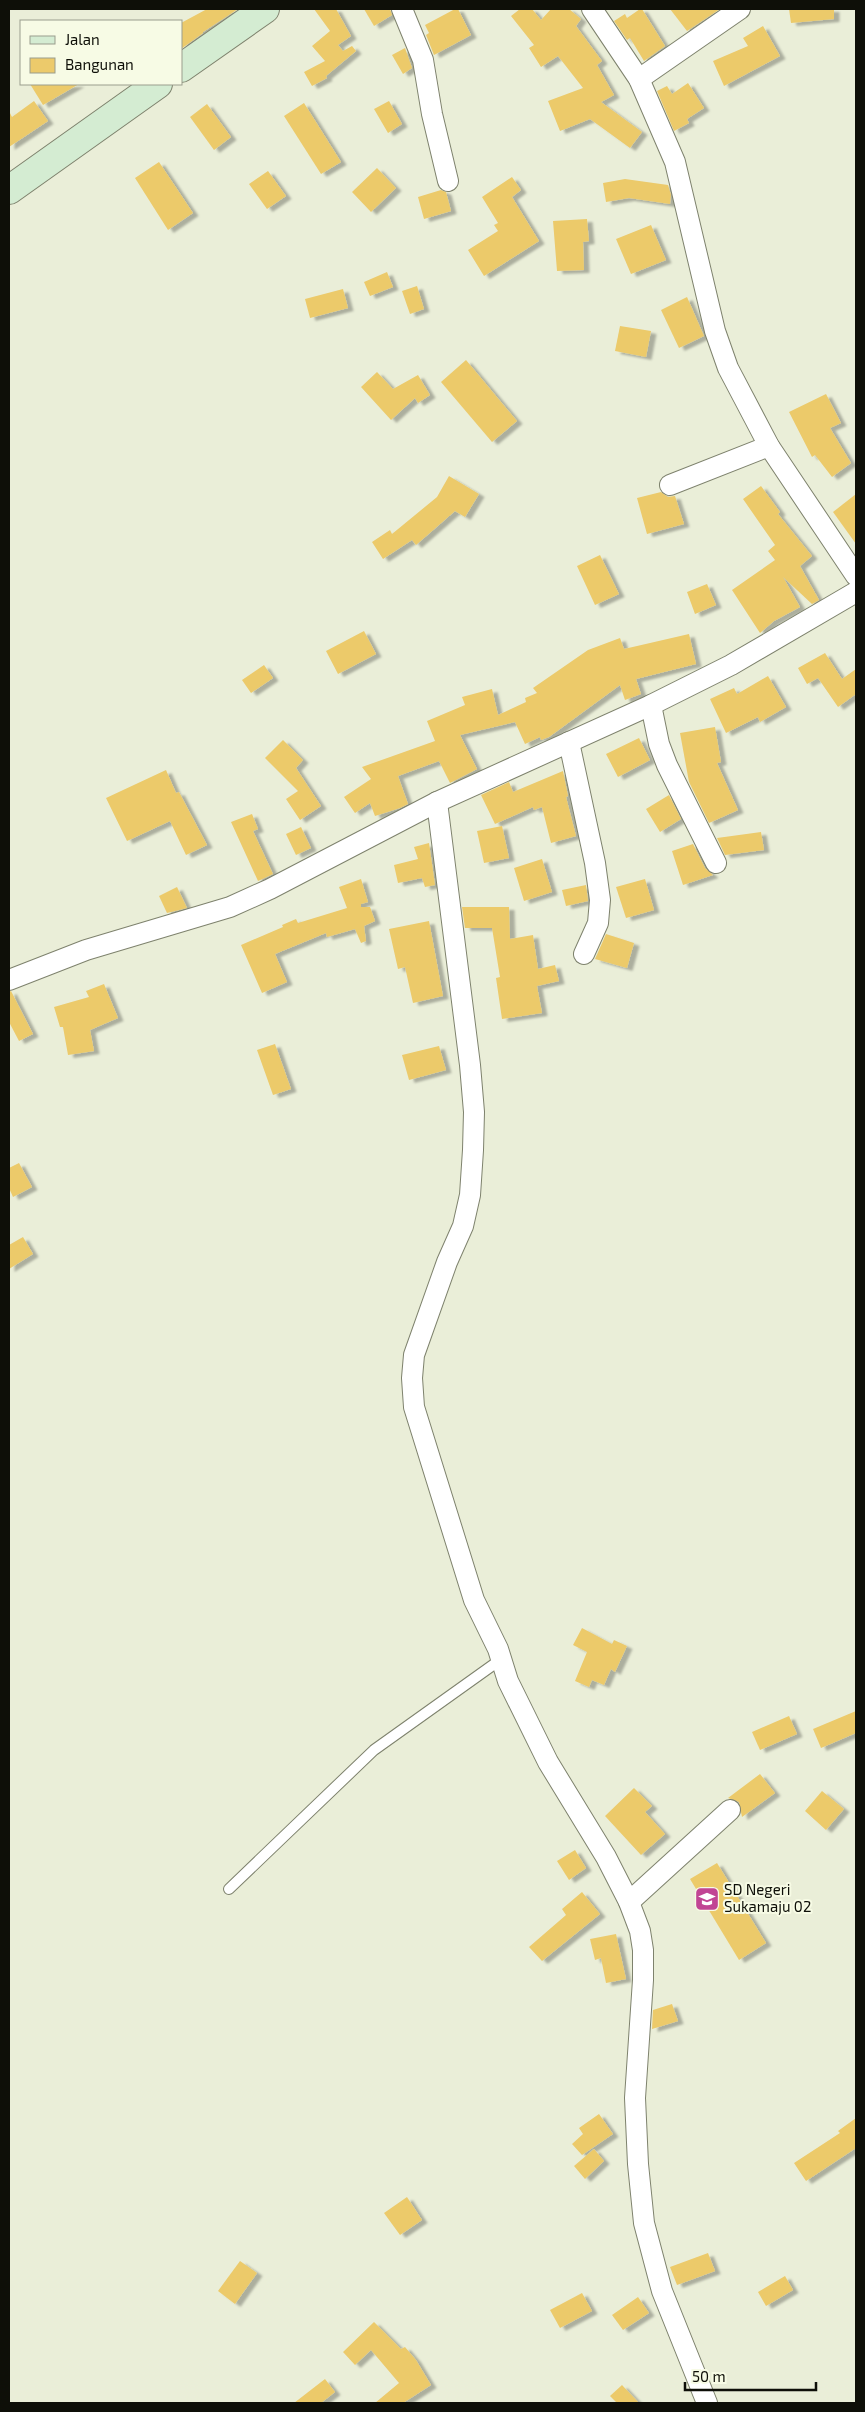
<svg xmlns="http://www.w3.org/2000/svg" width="865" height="2412" font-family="'Exo 2',sans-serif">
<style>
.building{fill:#ecca6b;filter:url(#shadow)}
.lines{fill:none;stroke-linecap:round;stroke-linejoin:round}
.lane-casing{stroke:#7e826d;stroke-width:12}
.street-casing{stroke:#7e826d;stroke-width:22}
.secondary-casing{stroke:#7e826d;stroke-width:30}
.lane{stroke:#fff;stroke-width:10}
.street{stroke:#fff;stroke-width:20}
.secondary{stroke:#d4ecd2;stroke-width:28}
.labels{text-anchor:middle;stroke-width:4;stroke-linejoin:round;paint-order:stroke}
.poi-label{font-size:15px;fill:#0e0f08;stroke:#f7fbe5;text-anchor:start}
</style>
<defs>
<filter id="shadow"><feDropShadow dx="5.5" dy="3" stdDeviation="1" flood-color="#0004"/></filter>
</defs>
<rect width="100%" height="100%" fill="#eaeed8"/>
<g class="building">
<path d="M207,9H238L203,32V33L181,49V23Z"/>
<path d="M314,9H336L351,36L338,45L343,51L352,46L356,51L326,76L327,78L312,86L304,72L325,61L312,46L330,31Z"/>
<path d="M364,9H390L392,15L374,26Z"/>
<path d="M455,9H458L471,35L434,55L426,35L429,33L425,25Z"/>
<path d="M520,9H532L541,20L551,9H569L581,19L576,26L602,61L597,65L614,95L601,102L642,132L630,148L590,119L560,131L548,101L583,88L558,56L541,67L529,48L534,45L511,16Z"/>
<path d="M640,9H642L665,46L644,61L630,38L627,40L614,21L625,14L627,18Z"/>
<path d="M670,9H720L687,31Z"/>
<path d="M789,9H834V19L791,23Z"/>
<path d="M763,26L780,56L724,86L713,61L748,46L743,38Z"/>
<path d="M405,48L412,68L403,74L392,55Z"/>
<path d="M688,83L704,108L687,119L689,123L674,131L657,91L667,86L672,94Z"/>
<path d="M30,84H79L43,105Z"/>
<path d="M34,101L48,121L9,147V111L12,117Z"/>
<path d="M389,101L402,124L388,133L374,109Z"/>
<path d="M304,103L341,162L321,174L284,116Z"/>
<path d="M207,104L231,137L214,150L190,117Z"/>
<path d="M159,162L193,213L168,230L135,178Z"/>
<path d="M377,168L396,188L371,212L352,192Z"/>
<path d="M268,171L286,196L267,209L249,184Z"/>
<path d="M512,177L521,190L512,197L539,241L484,276L468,250L498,231L494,225L498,223L482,197Z"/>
<path d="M625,179L668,185L671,195L670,204L629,198L606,202L603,183Z"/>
<path d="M441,190L446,192L451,211L424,219L418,197Z"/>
<path d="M587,219L589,241L583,242L584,270L557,271L553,221Z"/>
<path d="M651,225L666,260L631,274L616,239Z"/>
<path d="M387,272L393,287L370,296L364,282Z"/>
<path d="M417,286L424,309L410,314L402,291Z"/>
<path d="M343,289L348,308L310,318L305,299Z"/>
<path d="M687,297L704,336L679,348L661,310Z"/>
<path d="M620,326L651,331L646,357L615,351Z"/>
<path d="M466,360L517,421L492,442L441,382Z"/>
<path d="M377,372L393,389L418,375L430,395L418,403L415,398L391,420L361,387Z"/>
<path d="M826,394L841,423L830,428L851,463L832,477L815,455L812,457L789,412Z"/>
<path d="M449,476L479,494L465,517L455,511L416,545L412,540L383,559L372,542L390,530L392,534L437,497Z"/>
<path d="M761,486L780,512L778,514L812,556L800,566L819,600L812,604L783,577L800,607L774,621L760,633L732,590L775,560L768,551L775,545L743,499Z"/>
<path d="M661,492L668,497L675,496L684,524L647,534L637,498Z"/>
<path d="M856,494V544L833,512Z"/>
<path d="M600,555L619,594L595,605L577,566Z"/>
<path d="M707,584L716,605L695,614L687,592Z"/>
<path d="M364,631L376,654L338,674L326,651Z"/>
<path d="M689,634L696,664L636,679L641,694L625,700L620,685L549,737L541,740L540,737L525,744L515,722L460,735L477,769L450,783L439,761L398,776L408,804L400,808L375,816L370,803L355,813L344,797L371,779L362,767L435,741L427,721L465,705L462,697L492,689L498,715L526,702L525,698L537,693L533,688L588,650L620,638L624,649Z"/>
<path d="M825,653L842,679L856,669V694L838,707L818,678L807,684L798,668Z"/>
<path d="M264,665L273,678L251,693L242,680Z"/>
<path d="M768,676L786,707L760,722L758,717L726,733L710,699L734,688L737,694Z"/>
<path d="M715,727L721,762L717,763L738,810L709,823L689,782L680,733Z"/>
<path d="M639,738L650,760L618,777L606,754Z"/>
<path d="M283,740L303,760L296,768L321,806L300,820L286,799L298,791L265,758Z"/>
<path d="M166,770L176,793L179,792L207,845L186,855L170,821L127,841L106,798Z"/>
<path d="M563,771L568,796L566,797L576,836L551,843L542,807L534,810L533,807L495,824L481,795L509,782L513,792Z"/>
<path d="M669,795L681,819L660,832L646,809Z"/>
<path d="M252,814L258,829L253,831L273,874L258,881L231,822Z"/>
<path d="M502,826L509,858L484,863L477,831Z"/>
<path d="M301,827L311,848L296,855L286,834Z"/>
<path d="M761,832L764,850L725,855L717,838Z"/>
<path d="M429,843L435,885L425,887L422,878L398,883L394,865L418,859L414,847Z"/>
<path d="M693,844L705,868L713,875L683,885L672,851Z"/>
<path d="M542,859L552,892L524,901L514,868Z"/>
<path d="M361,879L368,902L361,904V907H370L375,921L364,926L366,941L361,943L355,929L327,937L326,933L275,954L287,982L262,993L241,945L283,927L282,925L296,919L298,923L347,908L339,887Z"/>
<path d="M645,879L654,910L626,918L616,887Z"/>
<path d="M586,885L588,901L566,906L562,890Z"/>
<path d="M177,887L187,908L167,913L159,896Z"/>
<path d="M462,907H509L510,939L533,935L538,969L555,965L559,981L537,986L542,1013L502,1019L496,978L500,977L492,928H465Z"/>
<path d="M429,921L443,996L413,1003L405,967L398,969L389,929Z"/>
<path d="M606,934L634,943L627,968L595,959Z"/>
<path d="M104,984L118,1018L90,1030L94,1051L68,1055L63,1027H60L54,1007L89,997L86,991Z"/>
<path d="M11,991L33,1034L19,1041L9,1022V992Z"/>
<path d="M275,1044L291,1089L273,1095L257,1050Z"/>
<path d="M439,1046L446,1070L409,1080L402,1055Z"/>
<path d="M19,1163L32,1187L13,1197L9,1188V1168Z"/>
<path d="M23,1237L33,1254L9,1269V1245Z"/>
<path d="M582,1628L612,1644L614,1640L627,1646L615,1672L611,1669L604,1685L592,1680L589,1687L575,1681L587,1652L573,1645Z"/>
<path d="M856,1711V1733L821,1748L813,1729Z"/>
<path d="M789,1716L797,1734L760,1750L752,1732Z"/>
<path d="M760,1774L775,1793L742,1817L739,1802L728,1798Z"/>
<path d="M634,1788L652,1806L645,1812L665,1834L641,1855L605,1816Z"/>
<path d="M822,1791L844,1809L826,1830L805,1811Z"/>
<path d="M575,1850L586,1868L569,1880L557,1861Z"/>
<path d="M717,1863L766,1943L739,1960L690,1879Z"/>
<path d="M582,1892L600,1914L542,1961L529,1947L566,1915L562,1909Z"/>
<path d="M616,1934L626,1979L606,1983L601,1958L595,1960L590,1939Z"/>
<path d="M672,2004L678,2021L652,2029L653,2010Z"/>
<path d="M599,2114L613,2134L582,2155L572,2144L583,2134L579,2128Z"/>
<path d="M856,2118V2148L806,2181L794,2163L840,2133L838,2131Z"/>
<path d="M594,2149L604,2161L585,2179L574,2166Z"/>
<path d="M407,2197L422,2220L400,2235L384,2213Z"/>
<path d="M708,2253L715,2271L677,2285L670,2267Z"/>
<path d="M240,2261L257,2273L235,2304L218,2291Z"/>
<path d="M785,2276L793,2290L766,2306L758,2292Z"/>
<path d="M582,2293L592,2311L560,2328L550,2310Z"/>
<path d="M638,2297L649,2313L623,2330L612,2315Z"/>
<path d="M374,2322L401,2349L405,2347L416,2360L431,2385L403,2403H375L399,2383L371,2350L355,2365L343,2352Z"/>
<path d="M325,2379L335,2392L321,2403H294Z"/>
<path d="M622,2385L639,2403H617L610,2396Z"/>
</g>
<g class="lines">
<defs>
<path id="lane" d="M229,1889L374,1750L500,1660"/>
<g id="street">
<path d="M402,9L423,60L432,114L448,181"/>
<path d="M592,9L639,79L675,162L715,331L728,368L769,446L856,576"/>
<path d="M639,79L740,9"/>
<path d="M670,485L769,446"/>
<path d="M651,705L659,744L667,765L716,863"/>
<path d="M569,742L595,863L600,900L598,923L584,954"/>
<path d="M437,802L470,1065L474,1112L473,1150L470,1195L463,1226L447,1262L414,1355L412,1378L414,1407L474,1600L498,1649L508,1681L548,1762L606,1857L629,1902L640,1931L643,1950V1980L635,2098L638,2164L644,2223L662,2291L707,2403"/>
<path d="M9,980L86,950L230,907L270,889L437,802L651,705L731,665L856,592"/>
<path d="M629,1902L730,1810"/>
</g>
<g id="secondary">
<path d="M181,68L265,9"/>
<path d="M9,190L158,84"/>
</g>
</defs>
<use href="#lane" class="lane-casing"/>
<use href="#street" class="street-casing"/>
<use href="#secondary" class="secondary-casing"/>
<use href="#lane" class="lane"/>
<use href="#street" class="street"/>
<use href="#secondary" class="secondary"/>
</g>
<defs>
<symbol id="school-square" viewBox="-11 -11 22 22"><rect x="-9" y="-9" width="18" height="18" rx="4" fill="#c14594" stroke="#f7fbe5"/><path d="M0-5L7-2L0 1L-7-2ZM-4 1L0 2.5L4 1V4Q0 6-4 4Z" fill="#fff"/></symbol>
</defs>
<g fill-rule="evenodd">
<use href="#school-square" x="693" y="1885" width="28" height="28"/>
</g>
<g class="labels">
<g class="poi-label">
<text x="724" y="1895">SD Negeri<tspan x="724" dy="17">Sukamaju 02</tspan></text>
</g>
</g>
<rect width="865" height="2412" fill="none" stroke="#0e0f08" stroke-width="20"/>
<rect x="20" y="20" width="162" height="65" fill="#f7fbe5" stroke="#9a9d8d"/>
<rect x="30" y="36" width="25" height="8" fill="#d4ecd2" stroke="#9a9d8d"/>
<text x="65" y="45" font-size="15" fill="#0e0f08">Jalan</text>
<rect x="30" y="58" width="25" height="15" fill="#ecca6b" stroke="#9a9d8d"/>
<text x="65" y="70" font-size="15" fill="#0e0f08">Bangunan</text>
<path d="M685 2382v8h131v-8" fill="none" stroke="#0e0f08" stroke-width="2.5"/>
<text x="692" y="2382" font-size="15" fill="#0e0f08" stroke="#f7fbe5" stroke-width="4" paint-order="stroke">50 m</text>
</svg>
